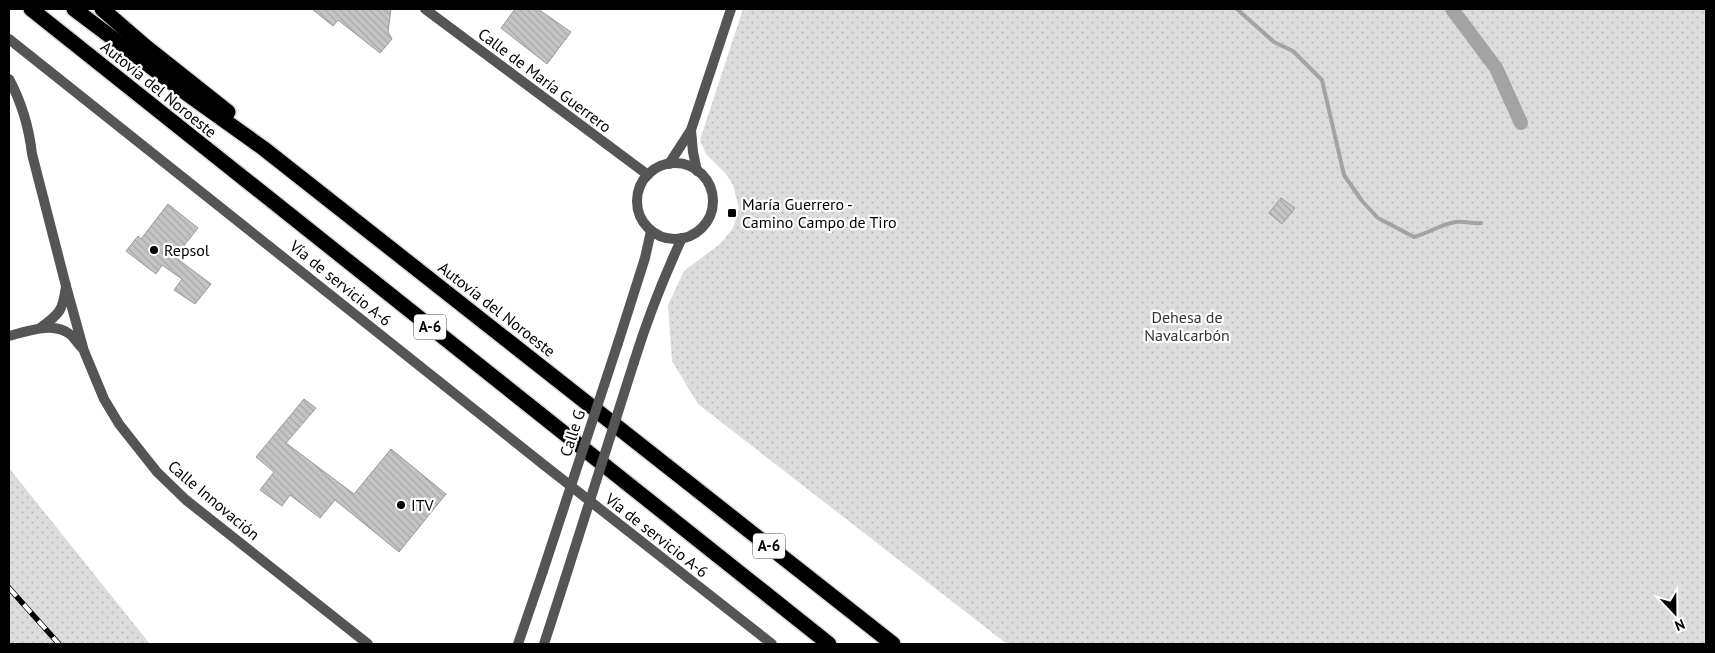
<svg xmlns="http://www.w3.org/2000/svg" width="1715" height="653" font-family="'PT Sans',sans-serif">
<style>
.grass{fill:url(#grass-dots)}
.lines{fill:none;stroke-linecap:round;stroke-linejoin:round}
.stream{stroke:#a3a3a3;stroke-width:4}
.canal{stroke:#a3a3a3;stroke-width:14}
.building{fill:url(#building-back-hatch);stroke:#999}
.motorway-casing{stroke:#dbdbdb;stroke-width:18}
.minor{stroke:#555;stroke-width:10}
.tertiary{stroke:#555;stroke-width:10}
.motorway{stroke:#000;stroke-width:15}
.rail-casing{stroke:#000;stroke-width:5.5}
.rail{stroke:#fff;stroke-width:4;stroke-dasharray:11;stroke-linecap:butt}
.tertiary-bridge{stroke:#555;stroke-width:10}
.poi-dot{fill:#000;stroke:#fff;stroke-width:2}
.labels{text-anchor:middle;stroke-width:4.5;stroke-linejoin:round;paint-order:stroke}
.shield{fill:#fff;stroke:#4c4c4c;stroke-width:1}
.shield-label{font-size:15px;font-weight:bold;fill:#000}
.street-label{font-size:16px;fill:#000;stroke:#fff}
.poi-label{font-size:16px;fill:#000;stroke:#fff;text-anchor:start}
.park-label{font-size:16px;fill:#333;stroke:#fff}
</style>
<defs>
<pattern id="grass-dots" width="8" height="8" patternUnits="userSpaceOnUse" patternTransform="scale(1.25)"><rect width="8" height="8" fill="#dcdcdc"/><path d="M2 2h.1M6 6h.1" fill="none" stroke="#bbb" stroke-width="1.8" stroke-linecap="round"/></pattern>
<pattern id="building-back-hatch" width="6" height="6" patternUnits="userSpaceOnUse" patternTransform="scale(1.25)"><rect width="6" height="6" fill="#c4c4c4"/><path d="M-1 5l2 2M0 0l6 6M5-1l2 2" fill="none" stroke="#a7a7a7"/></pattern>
</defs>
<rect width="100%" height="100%" fill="#fff"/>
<g class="grass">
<path d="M743,9H1706V644H1007L698,404L672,361L668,305L684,271L721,243L733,228L739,208L733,185L726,174L706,154L700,140Z"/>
<path d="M9,468L150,644H9Z"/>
</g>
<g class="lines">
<path class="stream" d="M1237,9L1274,42L1293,51L1322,80L1344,175L1362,201L1378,218L1414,237C1429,233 1441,224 1456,222C1465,221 1473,224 1481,223"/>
<path class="canal" d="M1452,9L1496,68L1521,123"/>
</g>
<g class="building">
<path d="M312,9H391L388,32L392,39L380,53L338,20L333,26Z"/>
<path d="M515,9H538L571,32L547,64L501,28Z"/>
<path d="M1281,198L1295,208L1282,224L1269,213Z"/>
<path d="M168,204L198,228L175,257L211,284L195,304L174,290L182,279L162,265L156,274L126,251L138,236L141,239Z"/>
<path d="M304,399L316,408L286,443L354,494L391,449L446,494L399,552L335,500L320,518L290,495L282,506L260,490L274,472L256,457Z"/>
</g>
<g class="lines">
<defs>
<g id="motorway">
<path d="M31,9L829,644"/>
<path d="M74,9L183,91L263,148L893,644"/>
<path d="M102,9L146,47L228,112"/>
</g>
</defs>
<use href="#motorway" class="motorway-casing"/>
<g class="minor">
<path d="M425,9L648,175"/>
<path d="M9,39L544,465L772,644"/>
<path d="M9,79C22,103 29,128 32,154L66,286C63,310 60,314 40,328"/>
<path d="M691,130L693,152L697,171"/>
<path d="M669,164L691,130L731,9"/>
<path d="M66,286L84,351L104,399L119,424L157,472L186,500L368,644"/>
<path d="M9,336C28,331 54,321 71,335C75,339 78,344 82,348"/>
</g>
<g class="tertiary">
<circle cx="675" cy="201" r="38"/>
<path d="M618,343L645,258L651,231"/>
<path d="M634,362C647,320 663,279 682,238"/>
<path d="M518,644L543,571"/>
<path d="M544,644L565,579"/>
</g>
<use href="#motorway" class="motorway"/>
<defs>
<path id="rail" d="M9,588L59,644"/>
</defs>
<use href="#rail" class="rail-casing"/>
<use href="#rail" class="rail"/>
<g class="tertiary-bridge">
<path d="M543,571L618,343"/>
<path d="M565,579L634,362"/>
</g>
</g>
<g class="poi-dot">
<rect x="727" y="208" width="10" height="10" rx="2.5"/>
<circle cx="154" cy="250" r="5"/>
<circle cx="401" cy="505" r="5"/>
</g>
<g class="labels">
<g class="shield">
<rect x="414" y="314.5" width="32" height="25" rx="4"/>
<rect x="753" y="533.5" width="32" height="25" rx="4"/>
</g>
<g class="shield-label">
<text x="430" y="332">A-6</text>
<text x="769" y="551">A-6</text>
</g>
<g class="street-label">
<text transform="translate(545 80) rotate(37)" y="6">Calle de María Guerrero</text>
<text transform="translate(159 89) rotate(39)" y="6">Autovía del Noroeste</text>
<text transform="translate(341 283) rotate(39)" y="6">Vía de servicio A-6</text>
<text transform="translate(497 309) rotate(38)" y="6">Autovía del Noroeste</text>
<text transform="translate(572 433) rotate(-72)" y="6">Calle G</text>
<text transform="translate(214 500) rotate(40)" y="6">Calle Innovación</text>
<text transform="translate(657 535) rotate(38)" y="6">Vía de servicio A-6</text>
</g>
<g class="poi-label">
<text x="742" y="210">María Guerrero -<tspan x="742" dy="18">Camino Campo de Tiro</tspan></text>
<text x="164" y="256">Repsol</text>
<text x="411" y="511">ITV</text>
</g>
<g class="park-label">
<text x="1187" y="323">Dehesa de<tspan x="1187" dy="18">Navalcarbón</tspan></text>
</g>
</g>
<rect width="1715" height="653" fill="none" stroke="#000000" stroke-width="20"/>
<g transform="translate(1675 613) rotate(158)" stroke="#ffffff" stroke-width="4" paint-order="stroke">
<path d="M0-4L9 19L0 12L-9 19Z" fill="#000000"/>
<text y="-8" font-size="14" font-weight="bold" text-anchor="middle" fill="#000000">N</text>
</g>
</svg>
